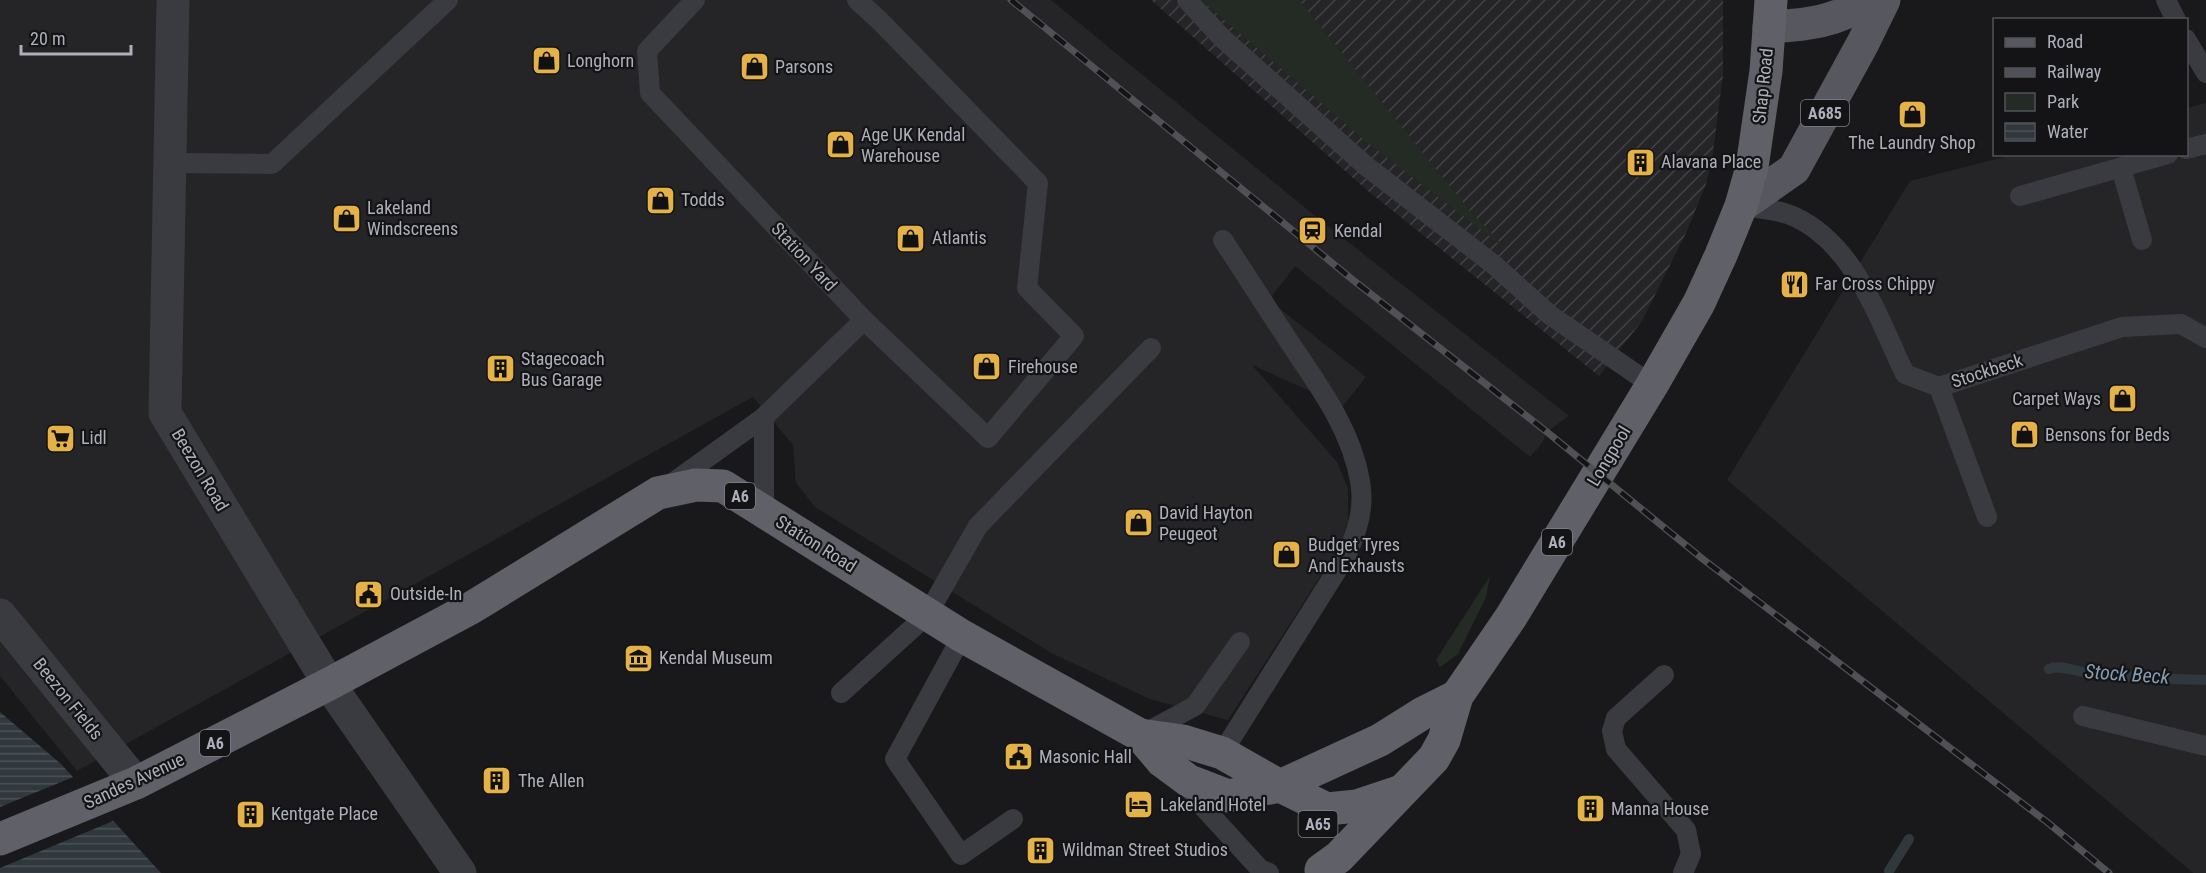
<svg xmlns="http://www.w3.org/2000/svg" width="2206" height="873" font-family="'Roboto Condensed',sans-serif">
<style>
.built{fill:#252528}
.industrial{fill:url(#industrial-furrows)}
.green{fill:#232b24}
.water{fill:url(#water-rules)}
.pier{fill:#19191b}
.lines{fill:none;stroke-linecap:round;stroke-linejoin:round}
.stream{stroke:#30383e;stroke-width:10}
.service{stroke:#3a3b40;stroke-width:20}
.minor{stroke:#3a3b40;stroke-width:33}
.primary{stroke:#57585f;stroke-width:33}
.trunk{stroke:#5f6068;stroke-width:33}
.rail-casing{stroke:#505157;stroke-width:7}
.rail{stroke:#141416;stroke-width:4.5;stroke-dasharray:14;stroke-linecap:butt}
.labels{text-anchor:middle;stroke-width:4.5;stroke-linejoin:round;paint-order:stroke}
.shield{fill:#141416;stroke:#7f8189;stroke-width:1.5}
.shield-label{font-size:16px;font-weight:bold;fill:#adb0ba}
.poi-label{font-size:18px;fill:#adb0ba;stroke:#141416;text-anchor:start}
.street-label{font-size:18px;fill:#adb0ba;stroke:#141416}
.water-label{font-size:20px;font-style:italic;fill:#879db2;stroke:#141416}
</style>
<defs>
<pattern id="industrial-furrows" width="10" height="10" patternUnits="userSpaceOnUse" patternTransform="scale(1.5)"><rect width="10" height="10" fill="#252528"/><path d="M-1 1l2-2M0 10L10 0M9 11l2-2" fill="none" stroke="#424245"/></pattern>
<pattern id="water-rules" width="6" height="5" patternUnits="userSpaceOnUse" patternTransform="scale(1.5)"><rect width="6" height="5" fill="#30383e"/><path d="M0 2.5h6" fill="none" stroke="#4b5258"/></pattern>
</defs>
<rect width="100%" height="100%" fill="#19191b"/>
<g class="built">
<path d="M0,0H1051L1314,215L1569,416L1547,432L1542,443L1530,457L1295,266L1269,300L1366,377L1343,406L1252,365L1337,462L1348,488V521L1340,546L1228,720L1150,699L1051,653L815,507L796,483L793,445L753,397L77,771L0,676Z"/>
<path d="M2206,103V873H2193L1727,480L1910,181L2012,155L2186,154L2187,108Z"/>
</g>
<path class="industrial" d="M1151,0H1723V75L1712,159L1706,184L1686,233L1642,321L1599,376L1368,191Z"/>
<g class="green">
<path d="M1201,0H1299L1470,211L1506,249L1368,143Z"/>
<path d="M1490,576L1486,597L1458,654L1440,667L1436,660Z"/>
</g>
<path class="water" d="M0,712L61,764L161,873H0Z"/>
<path class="pier" d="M76,776L102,804L113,821L0,868V807Z"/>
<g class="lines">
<g class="stream">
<path d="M2049,669C2059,664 2073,671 2085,672C2125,677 2165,679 2206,680"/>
<path d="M1889,871L1909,839"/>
</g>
<g class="service">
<path d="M857,0L879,20L1038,183L1027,288L1074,336L988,438L864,320"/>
<path d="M1187,0L1222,38L1366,166L1493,264L1550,315L1652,385"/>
<path d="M2166,0L2176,20"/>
<path d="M2186,39L2206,73"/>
<path d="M2186,149L2206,144"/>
<path d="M170,163L272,164L448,0"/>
<path d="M2121,168L2142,240"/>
<path d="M2020,196L2168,154"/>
<path d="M1741,206C1758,209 1779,209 1795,217C1855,245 1878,318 1905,374L1939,387L2122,327L2181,324L2206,338"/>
<path d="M1939,387L1987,517"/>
<path d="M764,417V511"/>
<path d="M671,484L764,417L864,320L650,93L647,51L695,0"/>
<path d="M962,636L895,759L961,855L1013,819"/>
<path d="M1664,675L1616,718L1612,731L1616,749L1686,830L1691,854L1683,873"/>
<path d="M841,693L927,615L978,526L1151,348"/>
<path d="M2083,716L2206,746"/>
<path d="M1143,734L1195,706L1240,642"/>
<path d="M1222,753L1346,556C1357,532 1365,508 1360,481C1351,429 1319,386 1290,343C1268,309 1245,274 1223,240"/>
<path d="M1189,781L1195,798L1260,869L1269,873"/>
</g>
<g class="minor">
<path d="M173,0L165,413L329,684L460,873"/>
<path d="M0,615L136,783"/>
</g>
<g class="primary">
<path d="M1769,27C1807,25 1836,22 1869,0"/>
<path d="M1741,206L1794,169L1863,43L1884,0"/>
</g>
<g class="trunk">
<path d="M1140,735L1183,741L1222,753L1280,786L1327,809L1357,806L1399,792"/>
<path d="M0,839L136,783L329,684L471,608L658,493L696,485L723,486L962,636L1140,735L1162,761L1189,781L1228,796L1280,786L1380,740L1423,713L1457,696"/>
<path d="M1321,870L1339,857L1434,758L1444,740L1457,696L1511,617L1652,385L1699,303L1721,255L1741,206L1752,167L1766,71L1771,0"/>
</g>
<defs>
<path id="rail" d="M1011,0L1353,280L1547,432L1704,560L2047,822L2109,873"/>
</defs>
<use href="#rail" class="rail-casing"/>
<use href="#rail" class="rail"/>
</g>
<defs>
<symbol id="shop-square" viewBox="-11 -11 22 22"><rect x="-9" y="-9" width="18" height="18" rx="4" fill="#e5b247" stroke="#141416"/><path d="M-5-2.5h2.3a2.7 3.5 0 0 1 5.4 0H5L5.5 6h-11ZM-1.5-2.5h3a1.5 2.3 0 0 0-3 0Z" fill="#111"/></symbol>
<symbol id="building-square" viewBox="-11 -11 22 22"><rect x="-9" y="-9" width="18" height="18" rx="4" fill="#e5b247" stroke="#141416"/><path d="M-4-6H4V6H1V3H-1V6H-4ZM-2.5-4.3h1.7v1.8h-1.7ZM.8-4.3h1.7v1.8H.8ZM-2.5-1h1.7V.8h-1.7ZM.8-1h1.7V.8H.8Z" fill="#111"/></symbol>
<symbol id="station-square" viewBox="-11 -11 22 22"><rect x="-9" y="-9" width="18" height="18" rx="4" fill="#e5b247" stroke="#141416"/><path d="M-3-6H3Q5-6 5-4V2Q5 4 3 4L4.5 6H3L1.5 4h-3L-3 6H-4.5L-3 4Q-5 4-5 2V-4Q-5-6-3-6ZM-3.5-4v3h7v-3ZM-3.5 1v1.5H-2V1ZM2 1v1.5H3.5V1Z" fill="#111"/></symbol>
<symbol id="restaurant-square" viewBox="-11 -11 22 22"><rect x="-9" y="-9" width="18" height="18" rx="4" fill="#e5b247" stroke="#141416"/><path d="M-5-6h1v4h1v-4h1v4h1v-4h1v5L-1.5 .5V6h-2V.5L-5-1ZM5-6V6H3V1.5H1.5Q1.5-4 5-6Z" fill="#111"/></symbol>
<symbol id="supermarket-square" viewBox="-11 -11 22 22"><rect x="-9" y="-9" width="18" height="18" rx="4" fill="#e5b247" stroke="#141416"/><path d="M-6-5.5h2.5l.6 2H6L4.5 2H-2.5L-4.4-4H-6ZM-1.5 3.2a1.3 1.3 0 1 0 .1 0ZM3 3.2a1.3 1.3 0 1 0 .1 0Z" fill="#111"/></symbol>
<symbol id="civic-square" viewBox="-11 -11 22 22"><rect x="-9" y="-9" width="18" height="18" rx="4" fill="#e5b247" stroke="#141416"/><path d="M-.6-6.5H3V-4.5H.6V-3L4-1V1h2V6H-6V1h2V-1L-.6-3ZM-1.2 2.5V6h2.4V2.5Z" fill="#111"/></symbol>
<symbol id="museum-square" viewBox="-11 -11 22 22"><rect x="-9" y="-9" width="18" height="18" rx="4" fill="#e5b247" stroke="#141416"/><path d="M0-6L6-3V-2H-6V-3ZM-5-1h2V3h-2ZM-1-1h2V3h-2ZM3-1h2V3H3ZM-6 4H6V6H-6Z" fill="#111"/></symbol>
<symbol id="hotel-square" viewBox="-11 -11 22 22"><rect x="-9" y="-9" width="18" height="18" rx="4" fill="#e5b247" stroke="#141416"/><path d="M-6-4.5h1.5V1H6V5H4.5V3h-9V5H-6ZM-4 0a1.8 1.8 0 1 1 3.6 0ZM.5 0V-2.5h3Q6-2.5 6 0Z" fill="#111"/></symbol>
</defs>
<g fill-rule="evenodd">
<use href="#shop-square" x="530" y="44" width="33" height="33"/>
<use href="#shop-square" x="738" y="50" width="33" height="33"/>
<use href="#shop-square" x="1896" y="98" width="33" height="33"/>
<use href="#shop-square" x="824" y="128" width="33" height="33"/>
<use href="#building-square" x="1624" y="146" width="33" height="33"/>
<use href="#shop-square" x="644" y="184" width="33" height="33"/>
<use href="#shop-square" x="330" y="202" width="33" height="33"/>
<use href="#station-square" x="1296" y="214" width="33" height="33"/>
<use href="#shop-square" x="894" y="222" width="33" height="33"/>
<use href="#restaurant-square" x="1778" y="268" width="33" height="33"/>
<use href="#shop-square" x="970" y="350" width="33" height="33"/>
<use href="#building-square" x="484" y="352" width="33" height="33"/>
<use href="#shop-square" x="2106" y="382" width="33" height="33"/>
<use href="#shop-square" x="2008" y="418" width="33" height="33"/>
<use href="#supermarket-square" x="44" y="422" width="33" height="33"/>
<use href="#shop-square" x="1122" y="506" width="33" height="33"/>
<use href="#shop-square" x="1270" y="538" width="33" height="33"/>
<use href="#civic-square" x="352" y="578" width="33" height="33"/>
<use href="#museum-square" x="622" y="642" width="33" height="33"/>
<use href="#civic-square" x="1002" y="740" width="33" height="33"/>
<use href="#building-square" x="480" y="764" width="33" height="33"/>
<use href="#hotel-square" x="1122" y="788" width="33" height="33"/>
<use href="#building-square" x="1574" y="792" width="33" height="33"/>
<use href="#building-square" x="234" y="798" width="33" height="33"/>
<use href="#building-square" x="1024" y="834" width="33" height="33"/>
</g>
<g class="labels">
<g class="shield">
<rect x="1801" y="100" width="48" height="26" rx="4.5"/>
<rect x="725" y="483" width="30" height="26" rx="4.5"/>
<rect x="1542" y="529" width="30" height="26" rx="4.5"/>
<rect x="200" y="730" width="30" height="26" rx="4.5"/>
<rect x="1298.5" y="811" width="39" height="26" rx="4.5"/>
</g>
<g class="shield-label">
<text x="1825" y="119">A685</text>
<text x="740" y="502">A6</text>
<text x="1557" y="548">A6</text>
<text x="215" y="749">A6</text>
<text x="1318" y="830">A65</text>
</g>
<g class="poi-label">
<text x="567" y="67">Longhorn</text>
<text x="775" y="73">Parsons</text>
<text x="861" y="141">Age UK Kendal<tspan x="861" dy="21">Warehouse</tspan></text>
<text x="1912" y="149" text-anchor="middle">The Laundry Shop</text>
<text x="1661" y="168">Alavana Place</text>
<text x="681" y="206">Todds</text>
<text x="367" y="214">Lakeland<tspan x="367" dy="21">Windscreens</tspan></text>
<text x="1334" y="237">Kendal</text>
<text x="932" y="244">Atlantis</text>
<text x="1815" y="290">Far Cross Chippy</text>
<text x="521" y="365">Stagecoach<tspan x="521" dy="21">Bus Garage</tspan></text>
<text x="1008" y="373">Firehouse</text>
<text x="2101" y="405" text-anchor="end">Carpet Ways</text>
<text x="2045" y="441">Bensons for Beds</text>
<text x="81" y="444">Lidl</text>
<text x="1159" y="519">David Hayton<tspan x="1159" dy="21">Peugeot</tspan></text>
<text x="1308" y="551">Budget Tyres<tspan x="1308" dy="21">And Exhausts</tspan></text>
<text x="390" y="600">Outside-In</text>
<text x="659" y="664">Kendal Museum</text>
<text x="1039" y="763">Masonic Hall</text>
<text x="518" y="787">The Allen</text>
<text x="1160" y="811">Lakeland Hotel</text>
<text x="1611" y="815">Manna House</text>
<text x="271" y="820">Kentgate Place</text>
<text x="1062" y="856">Wildman Street Studios</text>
</g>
<g class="street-label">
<text transform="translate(1763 86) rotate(-84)" y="6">Shap Road</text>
<text transform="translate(804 257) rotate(47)" y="6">Station Yard</text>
<text transform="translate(1987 371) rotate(-18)" y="6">Stockbeck</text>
<text transform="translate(1609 456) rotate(-59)" y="6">Longpool</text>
<text transform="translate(200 470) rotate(59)" y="6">Beezon Road</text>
<text transform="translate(816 544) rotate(32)" y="6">Station Road</text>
<text transform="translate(68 699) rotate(51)" y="6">Beezon Fields</text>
<text transform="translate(134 781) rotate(-25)" y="6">Sandes Avenue</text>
</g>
<g class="water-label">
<text transform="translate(2127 674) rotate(4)" y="7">Stock Beck</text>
</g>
</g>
<rect x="1993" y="18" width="195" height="138" fill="#141416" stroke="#515258" stroke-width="1.5"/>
<rect x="2005" y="38" width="30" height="9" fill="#57585f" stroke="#515258" stroke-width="1.5"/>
<text x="2047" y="48" font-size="18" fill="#adb0ba">Road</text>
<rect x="2005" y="68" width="30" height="9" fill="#505157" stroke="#515258" stroke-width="1.5"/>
<text x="2047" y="78" font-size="18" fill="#adb0ba">Railway</text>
<rect x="2005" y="93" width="30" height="18" fill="#232b24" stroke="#515258" stroke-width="1.5"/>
<text x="2047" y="108" font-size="18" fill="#adb0ba">Park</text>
<rect x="2005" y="123" width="30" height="18" fill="url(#water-rules)" stroke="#515258" stroke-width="1.5"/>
<text x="2047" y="138" font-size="18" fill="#adb0ba">Water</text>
<path d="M21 45v9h110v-9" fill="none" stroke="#adb0ba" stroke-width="3"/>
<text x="30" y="45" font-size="18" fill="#adb0ba" stroke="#141416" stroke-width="4.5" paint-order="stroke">20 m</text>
</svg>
